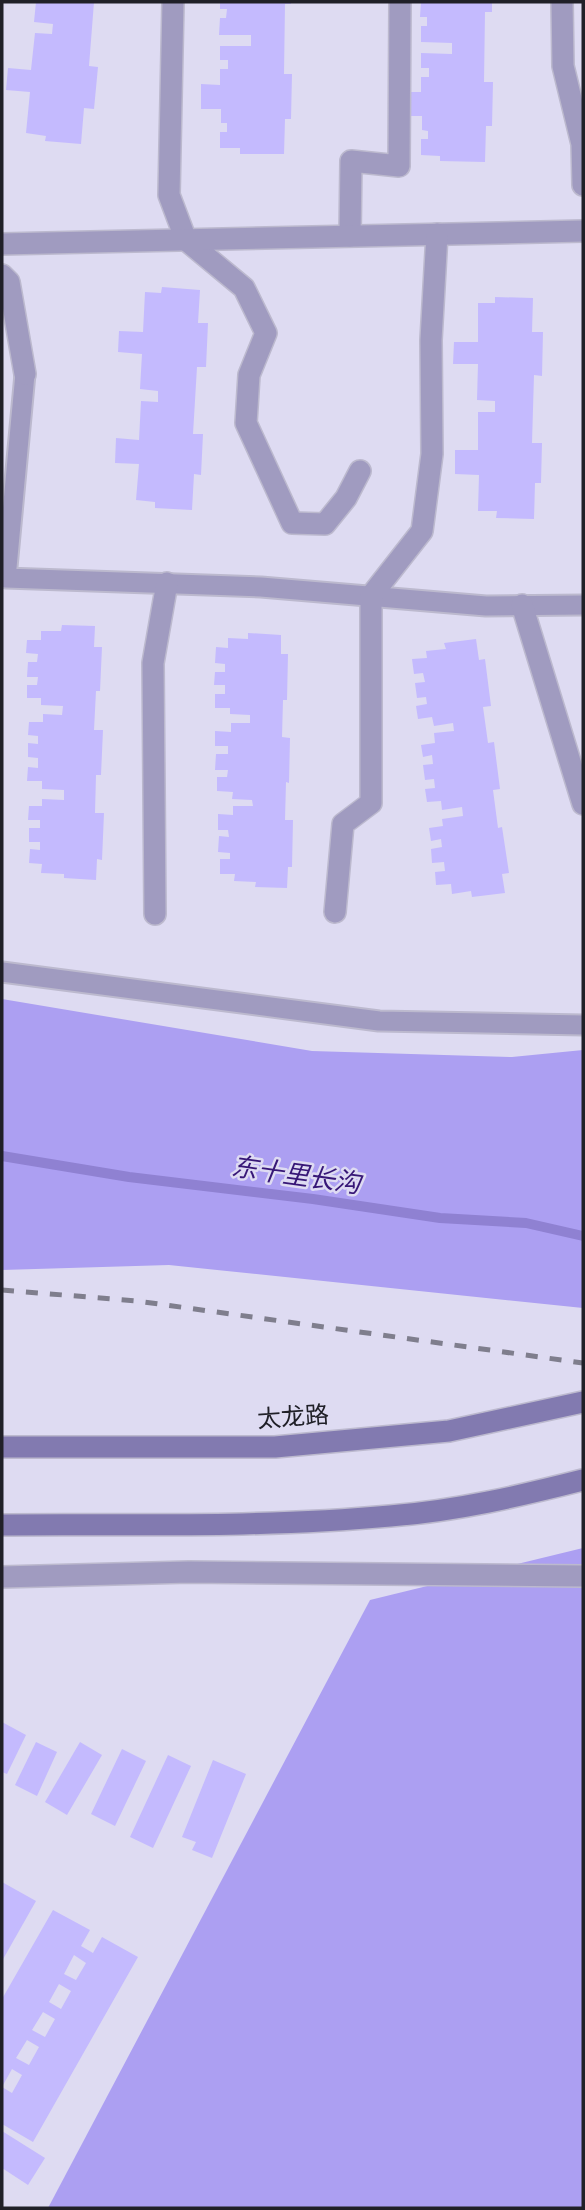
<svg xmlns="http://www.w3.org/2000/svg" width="585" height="2210" font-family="Overpass,'Noto Sans SC',sans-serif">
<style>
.forest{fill:#ac9ff2}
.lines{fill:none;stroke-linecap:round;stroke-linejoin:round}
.stream{stroke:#8f81d2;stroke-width:10}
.building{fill:#c4bafe;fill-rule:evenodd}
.lane-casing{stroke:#bcb9ce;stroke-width:23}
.street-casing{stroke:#bcb9ce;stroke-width:24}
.secondary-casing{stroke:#bcb9ce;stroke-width:24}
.lane{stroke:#a09bc0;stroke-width:19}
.street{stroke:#a09bc0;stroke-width:21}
.secondary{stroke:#827ab0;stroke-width:21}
.rail{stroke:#7f7e8d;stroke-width:5;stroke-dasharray:12 12;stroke-linecap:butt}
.labels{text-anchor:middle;stroke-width:5;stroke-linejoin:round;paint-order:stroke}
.street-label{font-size:24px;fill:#202028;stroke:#dedbf2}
.water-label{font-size:26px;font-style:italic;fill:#371777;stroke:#dedbf2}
</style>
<rect width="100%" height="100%" fill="#dedbf2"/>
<g class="forest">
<path d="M2,999L312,1051L512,1057L583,1050V1308L169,1265L2,1270Z"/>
<path d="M583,1548V2208H48L370,1600Z"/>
</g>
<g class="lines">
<path class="stream" d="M2,1156L129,1177L313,1199L440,1218L526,1223L583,1236"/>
</g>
<g class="building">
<path d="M36,2H94L89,66L98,67L94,109L84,108L81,144L45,141L46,136L26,133L30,92L6,90L8,68L31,70L35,33L52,34L53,24L34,22Z"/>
<path d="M220,2H291V4H285L284,74H292L291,119H285L284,154H240V148H220V132H227V123H221V109H201V84L220,85V69H228V60H220V46H251V35H219L220,18H226L227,9H220Z"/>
<path d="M421,2H492V12H485L484,82H493L492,126H486L485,162L440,161V156L421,155V139H428V131L422,130V116H402V92H421V77H429V68H421V53L452,54V43L421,42V26H427V17H420Z"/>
<path d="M162,287L200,290L198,323H208L206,367H197L193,434H203L201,475L194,474L192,510L155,508V502L136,500L139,464L115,463L116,438L139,440L141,401L158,402V391L140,389L142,354L118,352L119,331L143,332L145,292L161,293Z"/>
<path d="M495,297L533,298L532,332H543L542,376L534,375L532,443H542L541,483H535L534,519L496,518L497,511H478L479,475L455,474V450H478V412H495V401L477,400L478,364H453L454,342H478V303H495Z"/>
<path d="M62,625L95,626L94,647H102L100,691H96L94,730H103L101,775H96L95,813H104L102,860L97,859L96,880L64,878V874L41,873L42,864L29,863L30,849L40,850V842H29V828H40V820H28L29,806H42V799L64,800V790L42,789V781H27L28,767L38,768V758L28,757V743L38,744V736L28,735L29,722H43V714L62,715L63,706L41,705V698H27V685H37L38,677H27L28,662H37L38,654L26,653L27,640H41V631H61Z"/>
<path d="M248,633L281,635V654H288L287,700H283L282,737L290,738L289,783L286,782L285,820H293L292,867H288L287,888L255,887L256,882L234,881L235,874H220V859H230V853L218,852L219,836L229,837L228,830H218V814L233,815V806H253L252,800L232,799L233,792L217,791V777H227L228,770H215L216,754H228V746H215V731L231,732V723H250V715L230,714V708H215V694H225V685H214L215,672H225V664L215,663L216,647L228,648V638L248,639Z"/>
<path d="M476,639L479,660L485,659L491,706L483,707L488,743L494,742L500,789L493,790L498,828L502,827L509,873L502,874L505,893L472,897L471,891L452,894L451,884L436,885L435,872L445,871L444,862L432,863L431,849L442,847L441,839L431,841L429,828L443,826L442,819L463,816L462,807L442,810L441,801L427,802L425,789L435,788L434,779L425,780L423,765L433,764L432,755L423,757L421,745L435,743L434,733L454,731L453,723L434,726L432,717L418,719L416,706L427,704L426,697L417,698L415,683L425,682L423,673L414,674L412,659L427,658L426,651L446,649L444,643Z"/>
<path d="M2,1722L26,1735L7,1774L2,1772Z"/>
<path d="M36,1742L57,1752L37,1796L15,1785Z"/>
<path d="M80,1742L102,1755L67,1815L45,1802Z"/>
<path d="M122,1749L146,1761L115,1826L91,1814Z"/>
<path d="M168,1755L191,1766L153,1848L130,1837Z"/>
<path d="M213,1760L246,1774L212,1858L192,1850L196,1842L182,1837Z"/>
<path d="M2,1882L36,1901L2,1961Z"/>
<path d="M53,1910L90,1930L81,1946L93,1953L102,1937L138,1957L33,2142L2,2124V1999ZM74,1955L86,1963L76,1980L64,1974ZM59,1984L71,1991L61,2009L49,2002ZM43,2012L55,2019L45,2037L32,2030ZM27,2040L39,2047L29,2065L16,2058ZM12,2069L22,2075L12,2093L2,2087Z"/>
<path d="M2,2131L45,2158L28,2185L2,2168Z"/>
</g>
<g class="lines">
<defs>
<g id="lane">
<path d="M25,374L6,578L261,587L486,606L583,605"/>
<path d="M2,972L379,1021L583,1025"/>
</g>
<g id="street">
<path d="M173,2L169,195L186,240L244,288L266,333L249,375L246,423L292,523L325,524L346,498L360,471"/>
<path d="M562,2L563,66L582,144L583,185"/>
<path d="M350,236L351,161L399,166L400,2"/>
<path d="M2,244L583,231"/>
<path d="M2,275L9,282L25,374"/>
<path d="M522,605L583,804"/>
<path d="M335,912L343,824L371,803V596L422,531L432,454L431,340L437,234"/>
<path d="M155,914L153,663L167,583"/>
<path d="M2,1577L189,1572L583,1576"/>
</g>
<g id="secondary">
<path d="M2,1447H275L449,1431L583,1402"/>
<path d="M2,1525C131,1524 261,1528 390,1516C456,1511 520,1496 583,1480"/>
</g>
</defs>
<use href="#lane" class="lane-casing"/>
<use href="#street" class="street-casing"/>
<use href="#secondary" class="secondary-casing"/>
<use href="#lane" class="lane"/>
<use href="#street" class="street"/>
<use href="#secondary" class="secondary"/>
<path class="rail" d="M2,1290L137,1301L583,1363"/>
</g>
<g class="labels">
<g class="street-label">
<text transform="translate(293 1417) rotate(-4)" y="8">太龙路</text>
</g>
<g class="water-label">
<text transform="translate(296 1175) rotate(8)" y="9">东十里长沟</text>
</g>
</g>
<rect width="585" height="2210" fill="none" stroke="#202028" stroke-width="7"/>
</svg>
